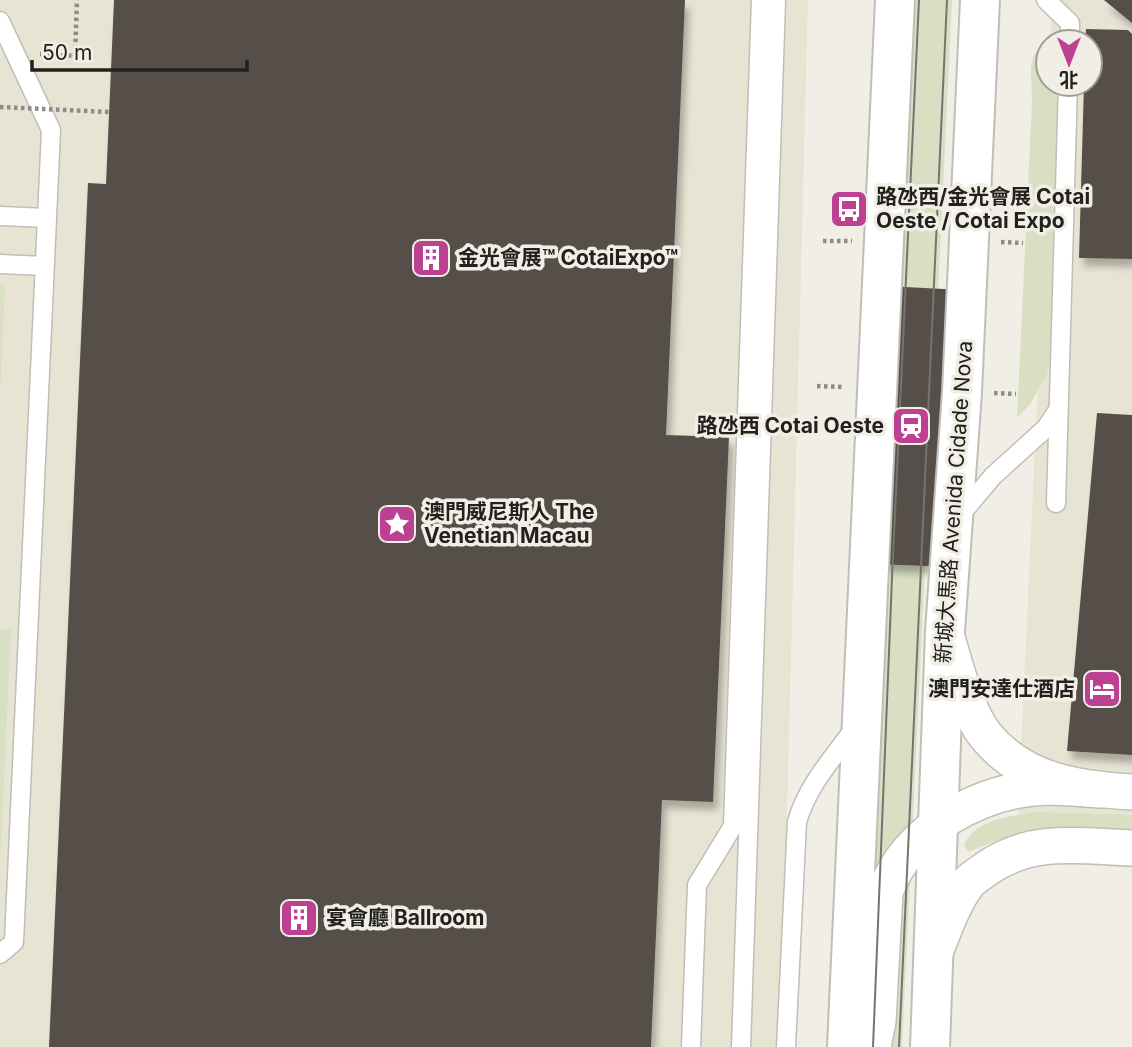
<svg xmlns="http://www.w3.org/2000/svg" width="1132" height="1047" font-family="Inter,'Noto Sans SC',sans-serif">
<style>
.built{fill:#e8e4d4}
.green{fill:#d9dfc2}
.building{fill:#56504a;filter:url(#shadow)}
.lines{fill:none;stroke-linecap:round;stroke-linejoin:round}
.service-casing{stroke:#c0beb6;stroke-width:21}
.minor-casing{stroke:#c0beb6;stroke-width:38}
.secondary-casing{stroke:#c0beb6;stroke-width:42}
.path{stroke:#8e8c86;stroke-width:4.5;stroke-dasharray:3.5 3.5;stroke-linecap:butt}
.service{stroke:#fff;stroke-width:18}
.minor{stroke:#fff;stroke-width:35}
.secondary{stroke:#fff;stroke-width:38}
.tram{stroke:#76746f;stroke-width:2}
.path-bridge{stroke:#8e8c86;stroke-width:4.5;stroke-dasharray:3.5 3.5;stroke-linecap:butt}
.labels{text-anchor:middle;stroke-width:7;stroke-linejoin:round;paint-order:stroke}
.poi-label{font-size:21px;font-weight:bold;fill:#22211e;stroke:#f1eee6;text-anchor:start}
.street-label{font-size:21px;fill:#22211e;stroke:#f1eee6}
</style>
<defs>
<filter id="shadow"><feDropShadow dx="4.5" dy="8" stdDeviation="3.5" flood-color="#0004"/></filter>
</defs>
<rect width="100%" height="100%" fill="#f1eee6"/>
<g class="built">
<path d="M0,0H808L781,1047H0Z"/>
<path d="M1051,0H1132V868L1054,863L1013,869L1018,811L1046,210L1049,84H1090V42H1050Z"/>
</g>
<g class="green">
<path d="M914,0H952L902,1047H866Z"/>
<path d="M1061,35L1060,42H1048V84H1059L1052,268V355L1046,376L1030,404L1017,418L1032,102C1032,66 1023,51 1061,35Z"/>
<path d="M0,285H5L0,393Z"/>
<path d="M0,629L11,630L0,865Z"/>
<path d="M1035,812L1132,815V837L1036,833L995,841L968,852L964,845C977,818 1009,817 1035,812Z"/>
</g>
<g class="building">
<path d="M114,0H685L666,435L729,437L713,802L662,800L651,1047H49L88,183L106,184Z"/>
<path d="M1104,0H1132V23Z"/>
<path d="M1086,29L1128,30L1132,34V259L1079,258L1084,84H1090V42H1085Z"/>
<path d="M866,285L963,290L950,567L852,563Z"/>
<path d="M1097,413L1132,415V755L1067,751Z"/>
</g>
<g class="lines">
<defs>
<g id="service">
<path d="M1046,0L1070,23V42"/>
<path d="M0,21L51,130L14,942L0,954"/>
<path d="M0,216L47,218"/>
<path d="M0,264L44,266"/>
<path d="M1056,503L1068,84"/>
<path d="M961,514L993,476L1046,428L1058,410"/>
<path d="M691,1047L697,885L733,826L761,0"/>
<path d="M741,1047L776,0"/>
<path d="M786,1047L797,822C807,786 833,758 854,729"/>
</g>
<g id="minor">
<path d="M948,641C956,669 968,714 986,736C1023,781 1077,789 1132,792"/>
<path d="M936,950C945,927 954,901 969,882C974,877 981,873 986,869C1031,837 1080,846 1132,848"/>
<path d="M873,1047L878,1021L885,892C908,829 981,789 1047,787C1065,787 1083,789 1100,790"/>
</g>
<g id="secondary">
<path d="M847,1047L895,0"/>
<path d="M930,1047L945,631L962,392L980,0"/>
</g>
</defs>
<use href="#service" class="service-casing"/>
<use href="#minor" class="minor-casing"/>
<use href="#secondary" class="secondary-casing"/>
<g class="path">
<path d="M40,54L75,56L77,0"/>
<path d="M823,241H852"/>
<path d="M1001,242L1023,243"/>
<path d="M817,386L844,387"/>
<path d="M994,393L1016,394"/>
</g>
<use href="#service" class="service"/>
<use href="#minor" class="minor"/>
<use href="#secondary" class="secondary"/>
<g class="tram">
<path d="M873,1047L892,578L919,0"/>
<path d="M899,1047L947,0"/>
</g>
<path class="path-bridge" d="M0,107L109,112"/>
</g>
<defs>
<symbol id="bus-square" viewBox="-11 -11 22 22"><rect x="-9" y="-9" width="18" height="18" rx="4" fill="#bc4193" stroke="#f1eee6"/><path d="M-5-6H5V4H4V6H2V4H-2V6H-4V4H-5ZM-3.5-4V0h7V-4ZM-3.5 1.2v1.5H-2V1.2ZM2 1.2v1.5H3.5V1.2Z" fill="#fff"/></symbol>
<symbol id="building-square" viewBox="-11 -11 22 22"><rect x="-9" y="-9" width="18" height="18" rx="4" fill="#bc4193" stroke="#f1eee6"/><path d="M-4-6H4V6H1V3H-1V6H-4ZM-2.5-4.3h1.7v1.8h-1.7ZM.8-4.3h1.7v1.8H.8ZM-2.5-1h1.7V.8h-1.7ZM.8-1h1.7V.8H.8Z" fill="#fff"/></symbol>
<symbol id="station-square" viewBox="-11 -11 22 22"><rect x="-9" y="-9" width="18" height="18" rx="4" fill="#bc4193" stroke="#f1eee6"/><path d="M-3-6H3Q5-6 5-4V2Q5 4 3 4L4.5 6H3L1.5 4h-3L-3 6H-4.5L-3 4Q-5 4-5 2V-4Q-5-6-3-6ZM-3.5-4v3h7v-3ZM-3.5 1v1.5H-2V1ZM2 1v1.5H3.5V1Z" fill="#fff"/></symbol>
<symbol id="sight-square" viewBox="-11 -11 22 22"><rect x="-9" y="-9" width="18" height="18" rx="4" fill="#bc4193" stroke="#f1eee6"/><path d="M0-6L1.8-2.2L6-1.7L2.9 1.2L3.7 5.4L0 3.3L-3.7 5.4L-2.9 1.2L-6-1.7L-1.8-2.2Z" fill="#fff"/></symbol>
<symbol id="hotel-square" viewBox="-11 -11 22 22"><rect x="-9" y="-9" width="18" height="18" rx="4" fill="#bc4193" stroke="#f1eee6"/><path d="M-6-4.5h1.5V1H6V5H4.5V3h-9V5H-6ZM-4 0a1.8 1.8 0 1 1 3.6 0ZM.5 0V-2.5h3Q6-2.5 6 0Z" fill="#fff"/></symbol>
</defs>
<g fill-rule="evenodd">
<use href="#bus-square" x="827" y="187" width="44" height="44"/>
<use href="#building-square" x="409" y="236" width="44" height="44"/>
<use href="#station-square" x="889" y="404" width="44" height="44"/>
<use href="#sight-square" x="375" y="502" width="44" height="44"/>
<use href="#hotel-square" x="1080" y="667" width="44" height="44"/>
<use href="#building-square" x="277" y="896" width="44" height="44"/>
</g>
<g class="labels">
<g class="poi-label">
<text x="876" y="204">路氹西/金光會展 Cotai<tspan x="876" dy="24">Oeste / Cotai Expo</tspan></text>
<text x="458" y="265">金光會展™ CotaiExpo™</text>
<text x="884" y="433" text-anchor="end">路氹西 Cotai Oeste</text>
<text x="424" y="519">澳門威尼斯人 The<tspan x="424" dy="24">Venetian Macau</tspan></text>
<text x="1075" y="696" text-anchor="end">澳門安達仕酒店</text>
<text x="326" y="925">宴會廳 Ballroom</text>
</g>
<g class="street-label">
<text transform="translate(954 502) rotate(-86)" y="7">新城大馬路 Avenida Cidade Nova</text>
</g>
</g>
<g transform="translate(1069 63) rotate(180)"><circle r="33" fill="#f1eee6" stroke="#9e9c96" stroke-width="2"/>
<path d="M0-5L12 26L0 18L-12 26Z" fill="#bc4193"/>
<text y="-10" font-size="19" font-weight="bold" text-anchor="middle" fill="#22211e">北</text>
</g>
<path d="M32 60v10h215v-10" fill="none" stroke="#22211e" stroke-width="3.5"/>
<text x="42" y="60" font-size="21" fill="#22211e" stroke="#f1eee6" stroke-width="5" paint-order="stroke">50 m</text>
</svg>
